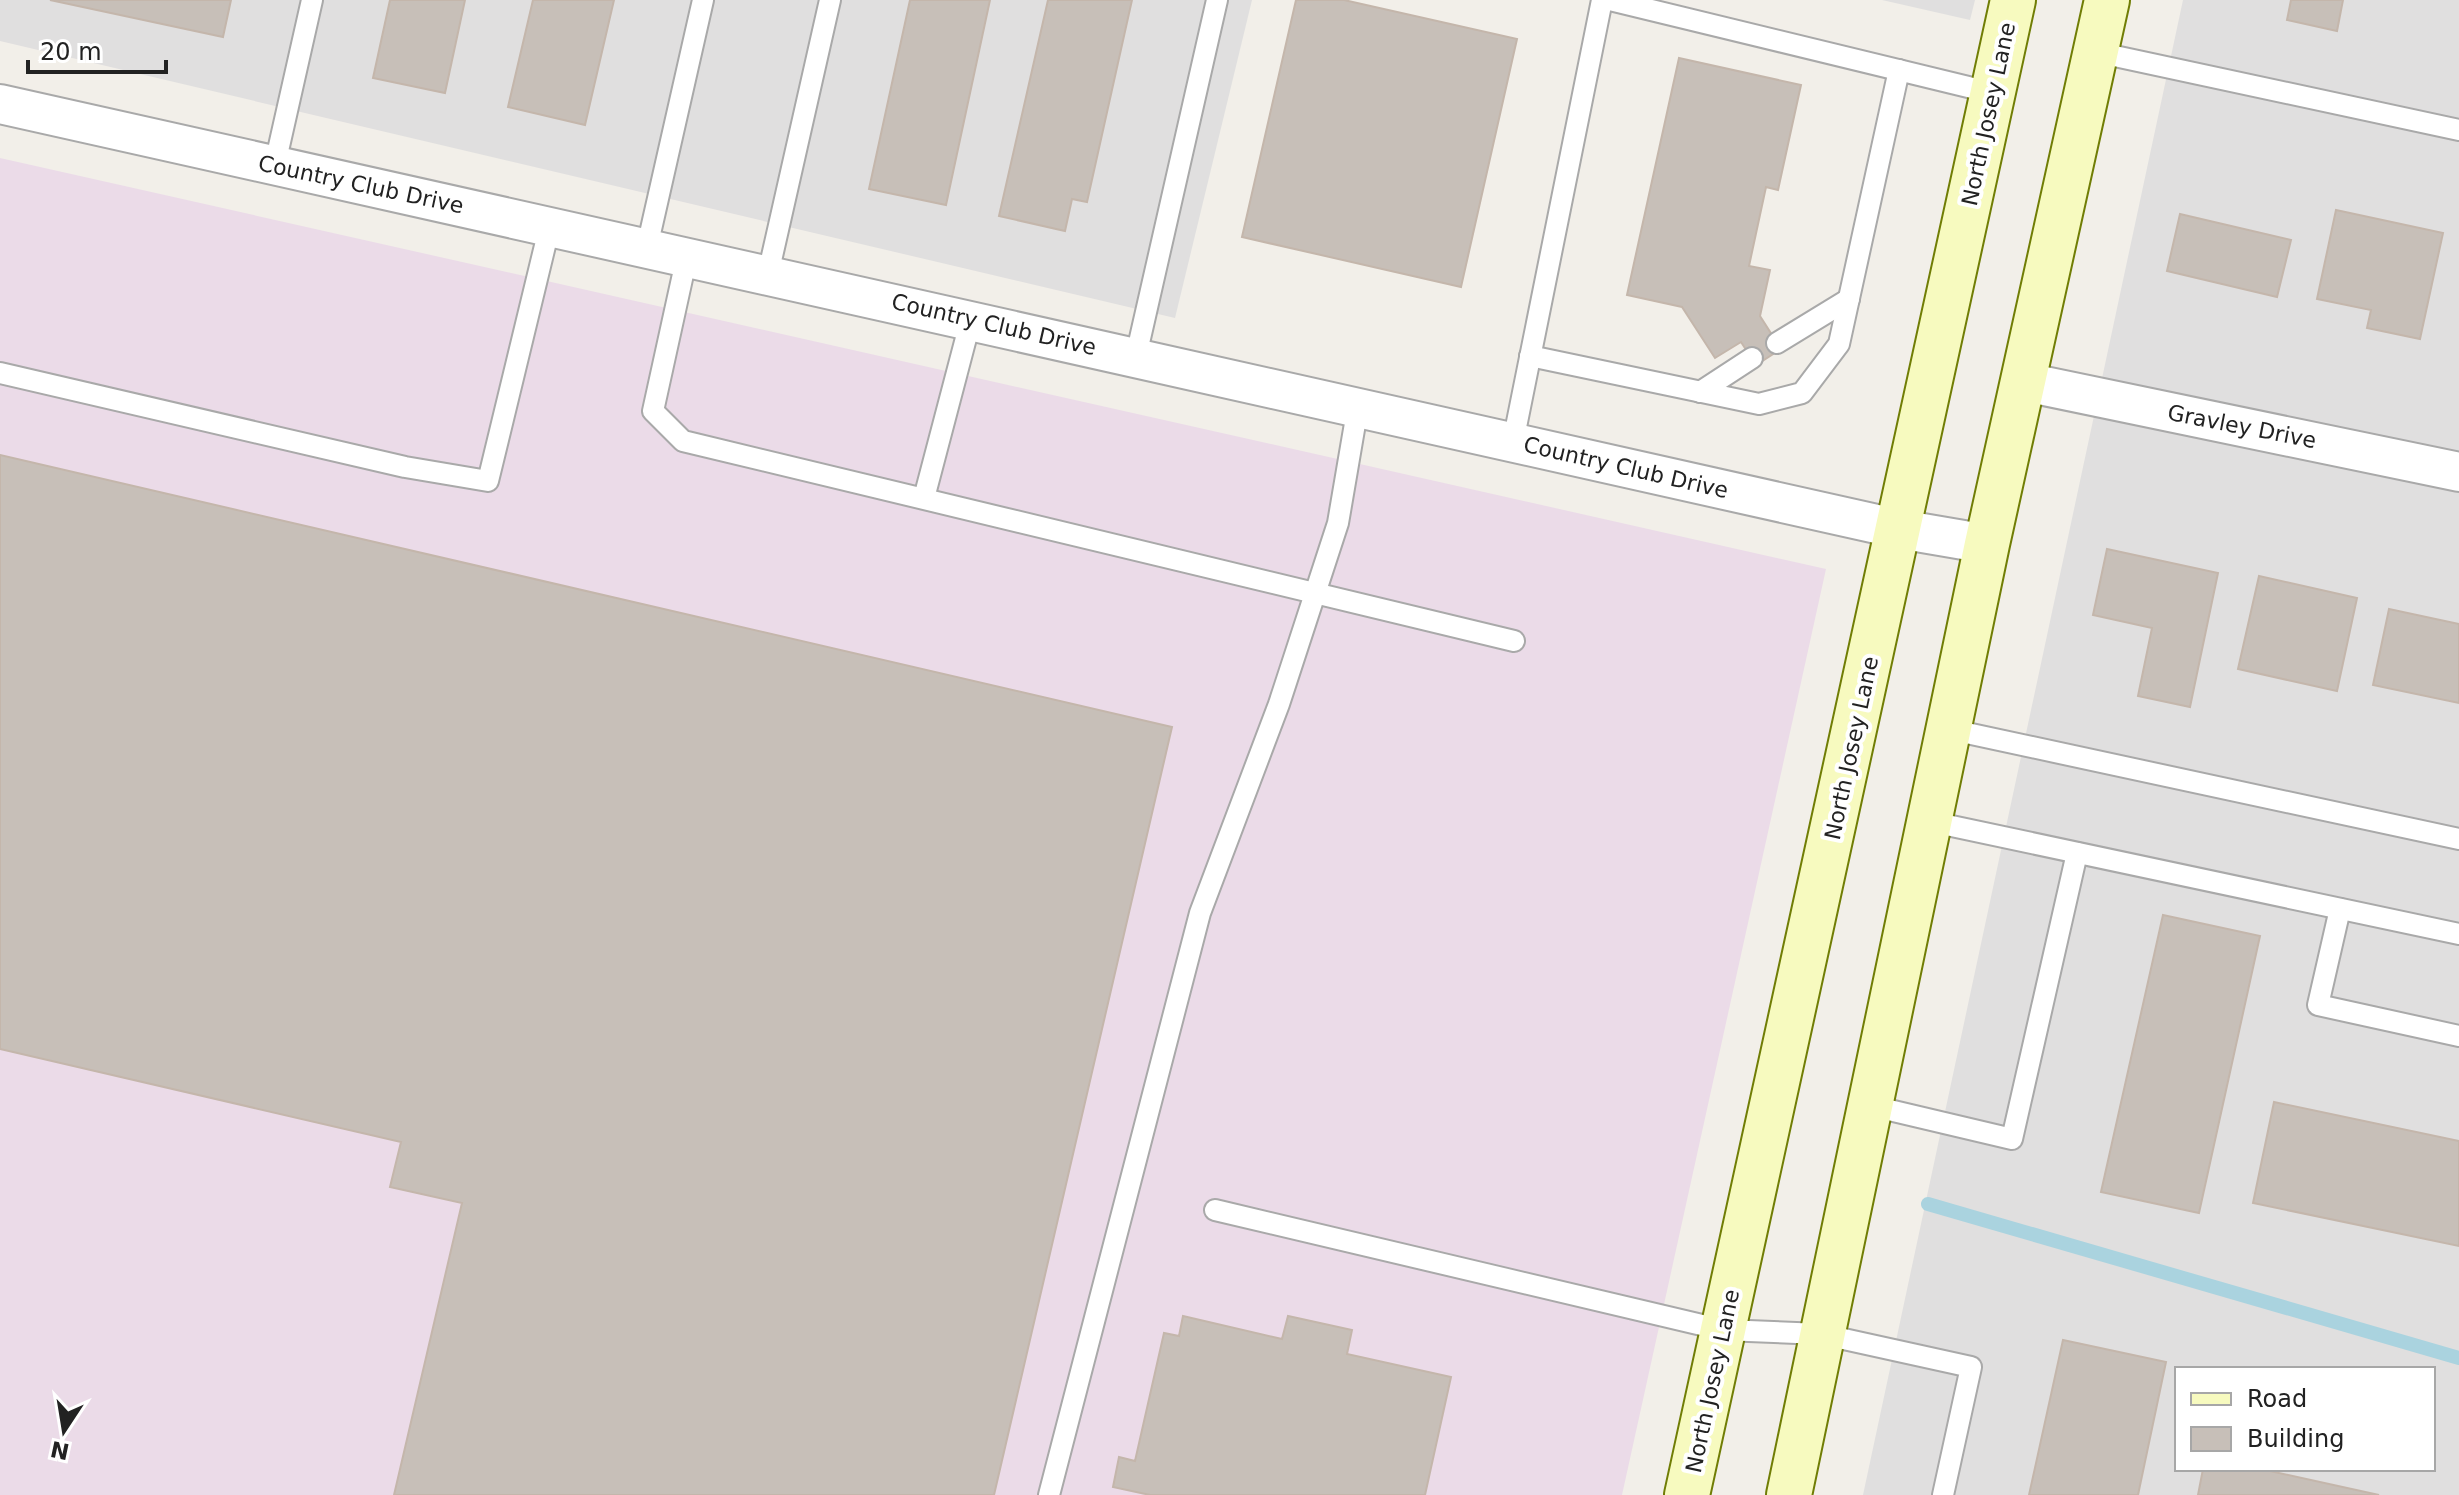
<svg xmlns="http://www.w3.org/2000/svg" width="2459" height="1495" font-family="'DejaVu Sans',sans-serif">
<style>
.residential{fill:#e0dfdf;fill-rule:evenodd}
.industrial{fill:#ebdbe8}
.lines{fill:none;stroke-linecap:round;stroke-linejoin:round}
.stream{stroke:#aad3df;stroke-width:14}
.building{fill:#c7bfb8;stroke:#c4b6ab;stroke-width:2}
.service-casing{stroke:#a9a9a9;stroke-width:24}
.minor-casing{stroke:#a9a9a9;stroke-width:42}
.secondary-casing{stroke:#707d05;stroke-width:48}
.service{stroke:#fff;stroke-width:20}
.minor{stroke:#fff;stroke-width:38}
.secondary{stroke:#f7fabf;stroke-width:44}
.labels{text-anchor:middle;stroke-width:8;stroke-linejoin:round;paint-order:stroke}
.street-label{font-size:22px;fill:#222;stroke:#fff}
</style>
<rect width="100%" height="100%" fill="#f2efe9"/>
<g class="residential">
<path d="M0,0H1252L1175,318L0,41Z"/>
<path d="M1882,0H1975L1970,20Z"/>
<path d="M2183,0H2459V1495H1863ZM2177,1369H2433V1469H2177Z"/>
</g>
<path class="industrial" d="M0,158L1826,569L1622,1495H0Z"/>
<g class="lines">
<path class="stream" d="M1928,1204L2459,1358"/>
</g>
<g class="building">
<path d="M50,0H231L223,37Z"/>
<path d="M390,0H465L445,93L373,78Z"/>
<path d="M533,0H614L585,125L508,107Z"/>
<path d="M910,0H990L946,205L869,189Z"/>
<path d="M1048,0H1132L1087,202L1072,199L1065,231L999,216Z"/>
<path d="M1296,0H1344L1517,39L1461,287L1242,237Z"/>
<path d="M2291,0H2343L2337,31L2287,20Z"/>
<path d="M1679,58L1801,85L1778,190L1766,187L1749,266L1770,270L1760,316L1781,349L1756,365L1741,342L1715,358L1682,307L1627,295Z"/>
<path d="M2336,210L2443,233L2420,339L2367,328L2371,310L2317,299Z"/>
<path d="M2180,214L2291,240L2277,297L2167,271Z"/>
<path d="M0,455L1172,727L994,1495H394L462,1203L390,1187L401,1142L0,1049Z"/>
<path d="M2107,549L2218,573L2190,707L2138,696L2152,628L2093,615Z"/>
<path d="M2259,576L2357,598L2337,691L2238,669Z"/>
<path d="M2389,609L2459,624V703L2373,685Z"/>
<path d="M2163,915L2260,936L2199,1213L2101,1192Z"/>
<path d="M2274,1102L2459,1141V1246L2253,1203Z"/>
<path d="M1183,1316L1282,1339L1288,1316L1352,1330L1347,1354L1451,1377L1425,1495H1150L1113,1487L1119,1457L1135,1461L1164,1333L1179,1336Z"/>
<path d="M2063,1340L2166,1362L2138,1495H2029Z"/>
<path d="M2203,1469H2261L2379,1495H2198Z"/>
</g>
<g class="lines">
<defs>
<g id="service">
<path d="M1610,0L1993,93"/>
<path d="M2096,52L2459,130"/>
<path d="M275,164L312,0"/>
<path d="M647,247L703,0"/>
<path d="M687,256L653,411L683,441L1514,641"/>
<path d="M768,274L830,0"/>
<path d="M1777,343L1849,299"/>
<path d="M1136,356L1217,0"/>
<path d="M1530,356L1759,404L1802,393L1839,344L1899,70"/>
<path d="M0,373L405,467L488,481L550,225"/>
<path d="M1700,392L1752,358"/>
<path d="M1513,442L1602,0"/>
<path d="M924,498L971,319"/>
<path d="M1948,729L2459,839"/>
<path d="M1928,821L2459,934"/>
<path d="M2340,909L2318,1005L2459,1036"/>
<path d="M1868,1105L2012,1139L2077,853"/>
<path d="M1215,1210L1723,1330L1821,1334L1971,1367L1943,1495"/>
<path d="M1049,1495L1200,913L1279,704L1338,523L1358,406"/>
</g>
<g id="minor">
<path d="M0,104L1899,529L1987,544"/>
<path d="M2025,382L2459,472"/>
</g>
<g id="secondary">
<path d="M1687,1495L2013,0"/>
<path d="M1789,1495L1987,544L2107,0"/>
</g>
</defs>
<use href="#service" class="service-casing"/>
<use href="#minor" class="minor-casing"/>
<use href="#secondary" class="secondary-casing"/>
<use href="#service" class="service"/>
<use href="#minor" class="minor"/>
<use href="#secondary" class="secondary"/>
</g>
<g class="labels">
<g class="street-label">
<text transform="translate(1988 114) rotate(-78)" y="8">North Josey Lane</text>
<text transform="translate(361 184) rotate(12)" y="8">Country Club Drive</text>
<text transform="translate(994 324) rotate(13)" y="8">Country Club Drive</text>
<text transform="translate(2242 426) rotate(11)" y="8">Gravley Drive</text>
<text transform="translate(1626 467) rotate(13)" y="8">Country Club Drive</text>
<text transform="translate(1851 748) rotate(-78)" y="8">North Josey Lane</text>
<text transform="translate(1712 1381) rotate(-78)" y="8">North Josey Lane</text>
</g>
</g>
<rect x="2175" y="1367" width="260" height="104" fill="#ffffff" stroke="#a7a7a7" stroke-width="2"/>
<rect x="2191" y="1393" width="40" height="12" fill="#f7fabf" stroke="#a7a7a7" stroke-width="2"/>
<text x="2247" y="1407" font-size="24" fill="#222222">Road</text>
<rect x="2191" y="1427" width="40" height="24" fill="#c7bfb8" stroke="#a7a7a7" stroke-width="2"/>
<text x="2247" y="1447" font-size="24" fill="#222222">Building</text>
<g transform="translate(64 1431) rotate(192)" stroke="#ffffff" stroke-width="6" paint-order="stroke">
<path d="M0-6L14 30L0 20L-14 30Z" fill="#222222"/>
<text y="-12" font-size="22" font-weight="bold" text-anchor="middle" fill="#222222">N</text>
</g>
<path d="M28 60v12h138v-12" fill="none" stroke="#222222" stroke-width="4"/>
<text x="40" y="60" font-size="24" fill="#222222" stroke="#ffffff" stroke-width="6" paint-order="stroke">20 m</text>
</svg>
